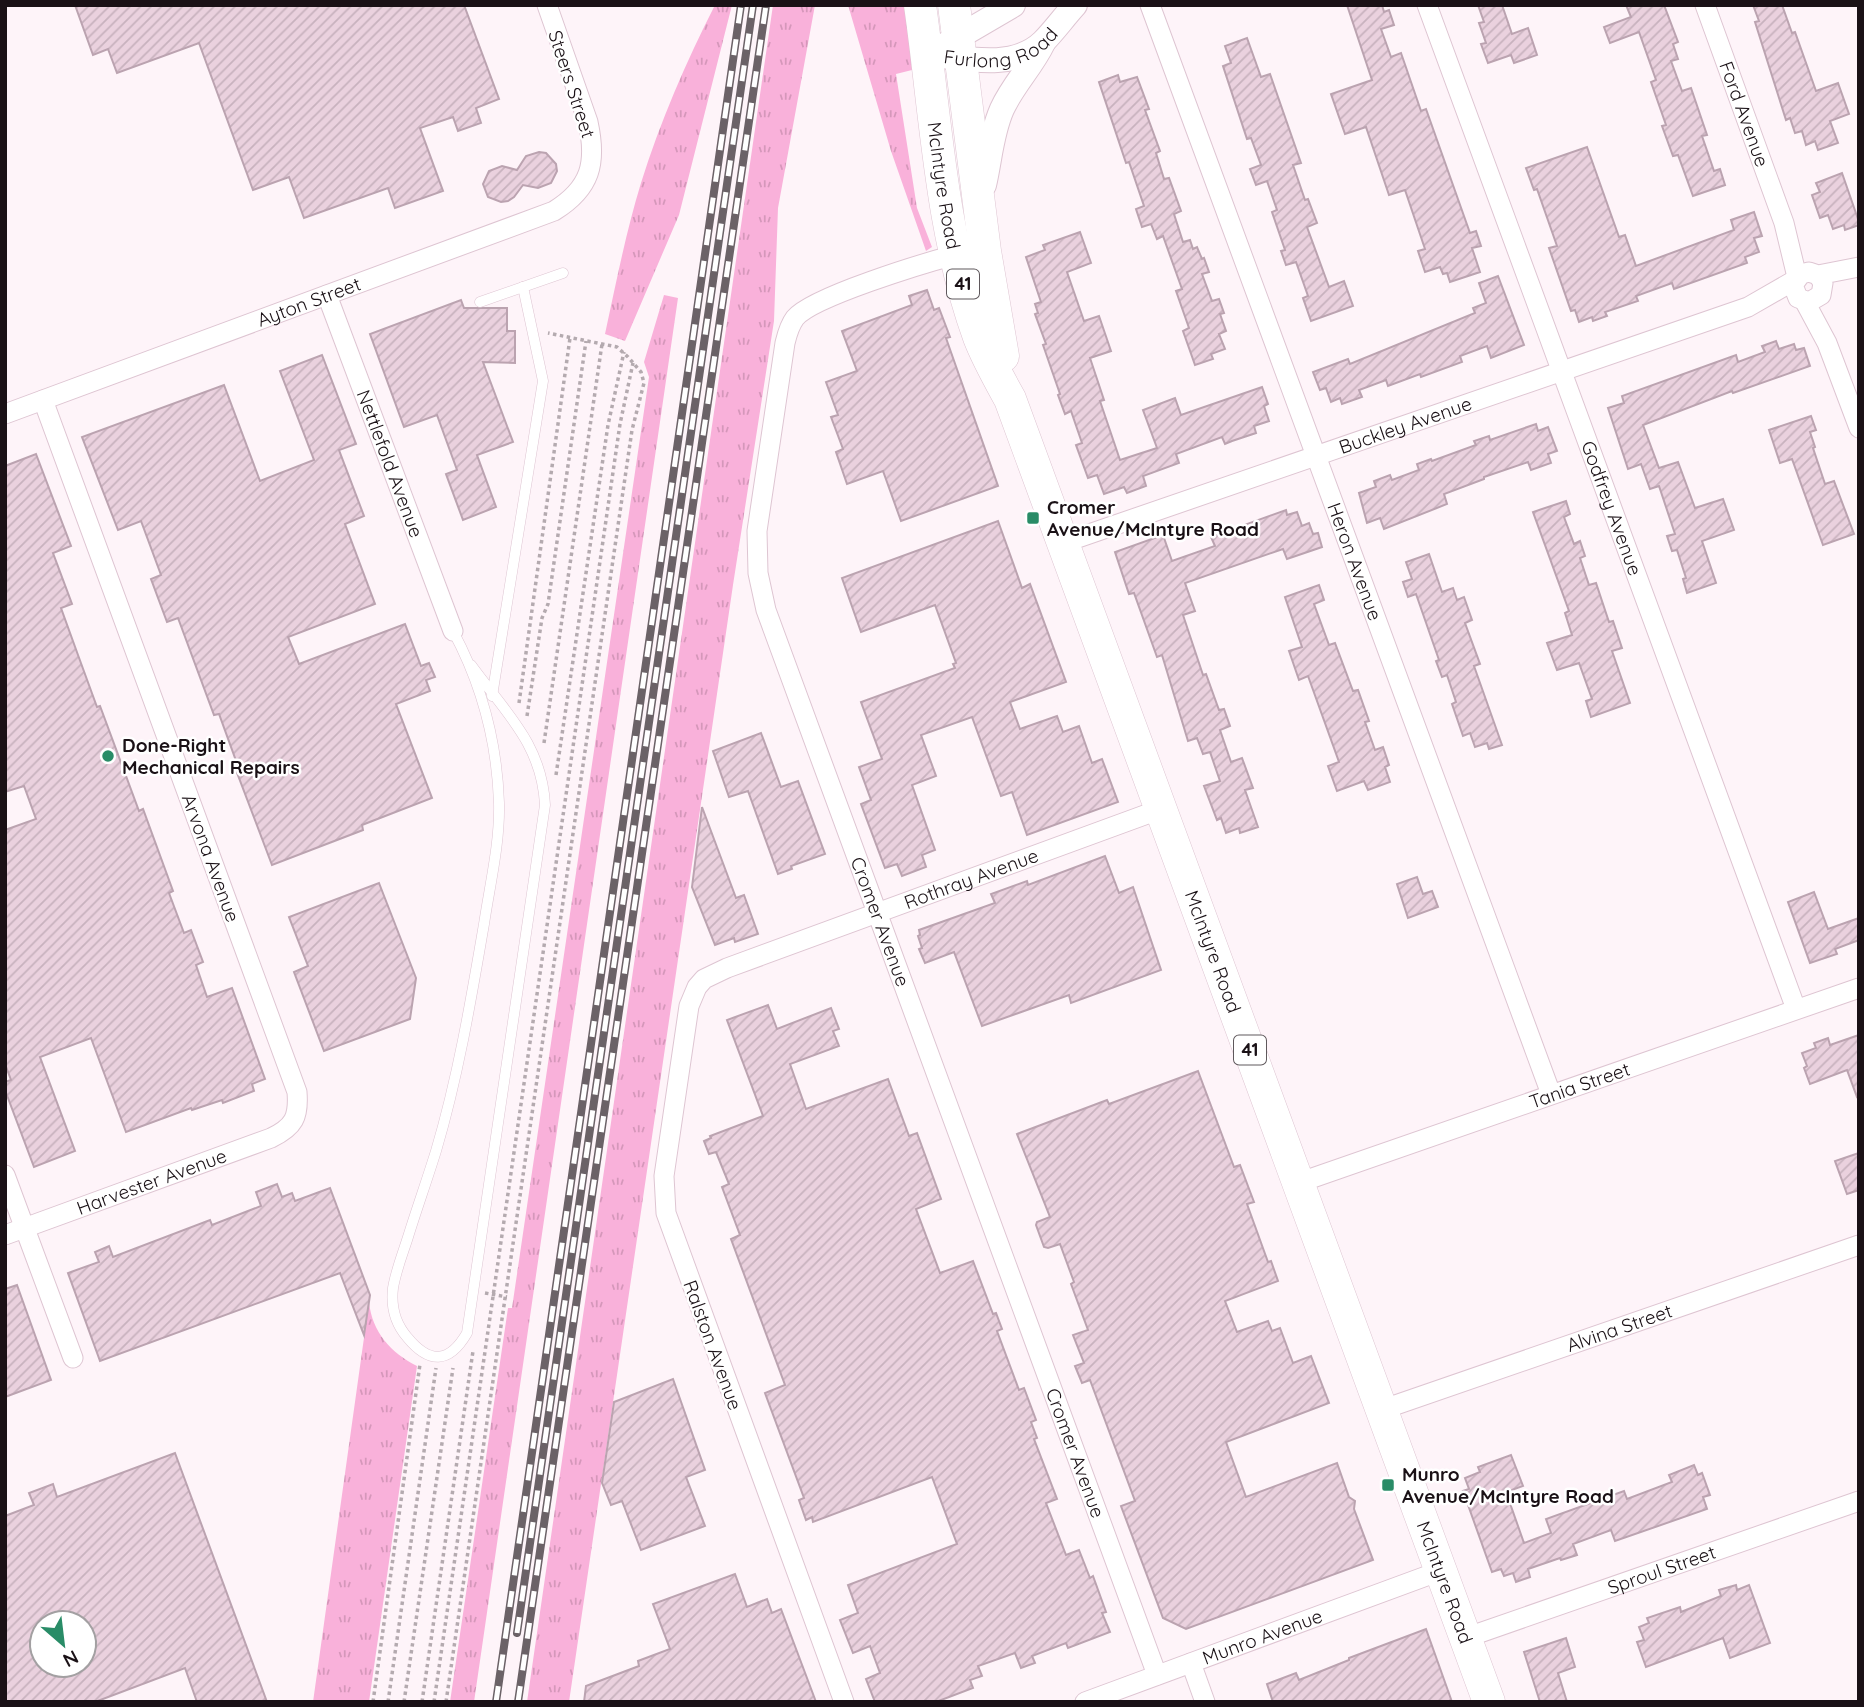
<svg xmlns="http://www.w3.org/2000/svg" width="1864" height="1707" font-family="Quicksand,sans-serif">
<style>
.grass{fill:url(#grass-tufts)}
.building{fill:url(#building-hatch);stroke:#bba3b0;stroke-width:2;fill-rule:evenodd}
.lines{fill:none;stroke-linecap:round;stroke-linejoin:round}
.service-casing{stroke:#dec5d2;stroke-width:11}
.minor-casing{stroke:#dec5d2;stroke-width:21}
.tertiary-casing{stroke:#dec5d2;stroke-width:26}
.primary-casing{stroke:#dec5d2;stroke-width:33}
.path{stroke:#b4aaaf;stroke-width:3.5;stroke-dasharray:3.5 3.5;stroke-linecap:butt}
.service{stroke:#fff;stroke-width:10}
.minor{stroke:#fff;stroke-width:19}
.tertiary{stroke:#fff;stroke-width:24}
.primary{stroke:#fff;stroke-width:32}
.rail-casing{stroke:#6b6267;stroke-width:8}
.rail{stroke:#fff;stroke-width:5;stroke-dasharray:16;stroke-linecap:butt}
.poi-dot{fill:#298c67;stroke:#fff;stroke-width:2.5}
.labels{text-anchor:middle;stroke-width:5;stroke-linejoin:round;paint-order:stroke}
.shield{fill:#fff;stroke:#5f585c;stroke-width:2}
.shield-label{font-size:18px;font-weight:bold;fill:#1a1116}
.street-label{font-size:19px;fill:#1a1116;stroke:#fff}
.poi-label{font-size:19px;font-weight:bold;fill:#1a1116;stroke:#fff;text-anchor:start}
</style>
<defs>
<pattern id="grass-tufts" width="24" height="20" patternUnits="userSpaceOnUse" patternTransform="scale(1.75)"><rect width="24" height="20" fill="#f9b1da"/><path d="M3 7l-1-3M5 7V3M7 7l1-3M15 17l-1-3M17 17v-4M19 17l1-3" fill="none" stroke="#d597ba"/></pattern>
<pattern id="building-hatch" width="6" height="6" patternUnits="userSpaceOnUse" patternTransform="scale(1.75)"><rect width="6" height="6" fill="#ead1de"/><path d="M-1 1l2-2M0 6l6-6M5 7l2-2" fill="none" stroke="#c8b2be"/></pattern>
</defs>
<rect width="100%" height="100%" fill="#fef4f9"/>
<g class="grass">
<path d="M715,5H732L679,215L625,341L605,334C616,283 626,232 641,183C660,122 686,62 715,5Z"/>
<path d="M773,5H815L778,208L774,321L733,585L569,1702H527Z"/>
<path d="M848,5H909L912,70L896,74L917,208L932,247L926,251L891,151Z"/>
<path d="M664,295L678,298L474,1702H450L508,1308H512L649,377L644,362Z"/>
<path d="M369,1302C372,1332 391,1353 417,1366L369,1702H313Z"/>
</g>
<g class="building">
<path d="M75,5H464L499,99L476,108L481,123L458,131L453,117L420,128L443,191L395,208L388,188L304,218L289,177L253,190L199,43L117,73L108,49L93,55Z"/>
<path d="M1347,5H1382L1384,12L1389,10L1394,25L1381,29L1391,57L1401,53L1421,111L1426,109L1470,233L1476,231L1481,246L1472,248L1480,272L1450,282L1447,273L1443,274L1440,267L1425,272L1418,251L1425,249L1405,190L1389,195L1366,127L1345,134L1331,94L1372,80Z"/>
<path d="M1478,5H1502L1512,34L1528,28L1537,55L1514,63L1511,55L1488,63L1481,44L1486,43L1479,23L1484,22Z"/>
<path d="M1626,5H1664L1678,42L1673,44L1678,59L1671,61L1682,91L1691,88L1707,135L1702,136L1714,171L1720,169L1725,185L1693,196L1678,155L1673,156L1662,126L1666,125L1651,82L1656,80L1639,32L1610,43L1604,27L1631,17Z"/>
<path d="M1753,5H1782L1792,33L1795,32L1816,91L1838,83L1849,114L1830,121L1838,143L1818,150L1815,141L1806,145L1802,131L1795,133L1790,118L1786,120L1755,22L1759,21Z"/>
<path d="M1247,38L1261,77L1270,74L1301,163L1293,165L1305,200L1308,199L1317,223L1307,227L1329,287L1344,281L1353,306L1311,321L1303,298L1308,296L1296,262L1286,265L1281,251L1285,250L1272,212L1277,210L1267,181L1256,185L1250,169L1261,165L1251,138L1247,139L1223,66L1231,63L1225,46Z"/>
<path d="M1118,75L1120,82L1137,77L1149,109L1145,110L1160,151L1156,153L1164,179L1169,178L1181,211L1174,214L1183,242L1190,240L1193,249L1197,247L1202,259L1204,258L1209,272L1202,274L1212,301L1219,299L1224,313L1220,314L1226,331L1219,334L1225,349L1211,354L1213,359L1195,365L1183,331L1189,328L1176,291L1182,289L1163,236L1157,239L1151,224L1142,227L1136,209L1144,206L1129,162L1126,163L1099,82Z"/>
<path d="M1587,147L1619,237L1625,235L1636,266L1734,230L1731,220L1754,212L1762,236L1754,238L1759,252L1745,257L1747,263L1674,289L1672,283L1636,296L1638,301L1605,312L1607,316L1593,321L1592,317L1579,322L1575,310L1571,311L1549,248L1557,246L1537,189L1534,190L1526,168Z"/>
<path d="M539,152L546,153L556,164L557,171L551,183L538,188L523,185L514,197L508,201L501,202L488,197L483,184L489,171L502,166L517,170L526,156Z"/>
<path d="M1842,173L1859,222V225L1845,230L1844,225L1833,229L1828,215L1820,218L1812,195L1820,192L1816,183Z"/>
<path d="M1080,232L1091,263L1067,272L1084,321L1099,316L1111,351L1090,358L1104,400L1100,401L1120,460L1157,448L1143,410L1175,398L1181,415L1262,387L1268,404L1264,406L1269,421L1254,426L1256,433L1232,441L1225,444L1222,437L1176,454L1179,463L1143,476L1146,486L1127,493L1124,487L1104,494L1097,475L1088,478L1076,445L1082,443L1071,411L1065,414L1058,395L1060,394L1043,345L1046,344L1035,314L1038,313L1035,304L1041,302L1026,257L1045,250L1043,245Z"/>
<path d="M1498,276L1524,345L1491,358L1487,346L1460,356L1462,362L1421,377L1420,374L1388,386L1386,380L1359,390L1362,397L1342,404L1340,398L1331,402L1326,388L1320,390L1313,372L1348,359L1350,364L1475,313L1473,308L1486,303L1479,283Z"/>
<path d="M927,290L934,310L939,308L950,337L946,338L998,486L901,521L883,471L847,484L836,452L843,449L831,417L838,415L826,382L857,371L842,331L912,305L909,296Z"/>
<path d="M461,300L464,308H507V331H515V363L483,362L513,442L477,455L496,507L463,520L446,474L457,470L437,415L404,427L370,334Z"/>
<path d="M1776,341L1779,349L1794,344L1796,350L1804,348L1810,366L1733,393L1732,391L1643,425L1659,468L1678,462L1695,508L1723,499L1734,530L1702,541L1716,583L1687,593L1683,579L1686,578L1677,550L1672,551L1667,536L1675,534L1659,486L1650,489L1641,464L1628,469L1608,408L1624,403L1622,396L1736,355L1738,362L1765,352L1762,346Z"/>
<path d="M322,355L356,444L339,450L364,516L345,524L375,604L288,637L299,664L405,624L421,666L429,663L435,677L426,680L430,691L396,704L432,798L362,825L363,830L272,865L236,770L239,769L219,714L214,715L178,618L167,622L151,579L161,575L141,521L118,530L82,437L224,385L260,481L314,460L280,371Z"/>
<path d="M1811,416L1816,430L1810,432L1815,447L1813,448L1825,484L1834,481L1854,534L1823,545L1792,459L1780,463L1769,430Z"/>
<path d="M1536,424L1538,431L1548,427L1557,451L1548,454L1551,463L1531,470L1528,462L1484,477V479L1444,494L1447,504L1384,529L1380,518L1367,523L1359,493L1376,487L1374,481L1390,475L1392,480L1419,470L1417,464L1431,459L1432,461L1476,445L1474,441L1489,436L1490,440Z"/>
<path d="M36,454L71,546L53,553L72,604L61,608L78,655L97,707L100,706L139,811L143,809L173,891L169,893L184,933L191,930L203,962L196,965L207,997L232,988L265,1079L252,1084L254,1091L223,1103L222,1100L192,1110L191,1108L126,1132L91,1038L40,1057L75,1151L34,1167L5,1090V1082L11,1080L5,1064V830L36,819L24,786L5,792V466Z"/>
<path d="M1566,501L1570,514L1564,517L1574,544L1580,541L1585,556L1580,558L1589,585L1596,583L1609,622L1613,621L1622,648L1612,651L1630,703L1591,717L1586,701L1592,699L1579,663L1557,670L1547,643L1572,635L1565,613L1569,611L1533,512Z"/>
<path d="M1286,510L1287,515L1297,512L1302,526L1309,523L1313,534L1318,533L1322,547L1287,559L1283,549L1185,583L1195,611L1183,615L1203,675L1206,674L1219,710L1224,709L1230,726L1220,730L1231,762L1242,758L1253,788L1245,790L1258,827L1240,833L1239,828L1226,833L1221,818L1217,820L1204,786L1220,781L1210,752L1203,754L1197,738L1188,741L1162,655L1157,657L1134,593L1129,594L1115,552L1163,535L1172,561L1215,546L1211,537Z"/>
<path d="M998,521L1022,588L1030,584L1066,682L1010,702L1020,729L1057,716L1063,732L1079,726L1092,763L1102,759L1118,802L1027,835L1012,792L1001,796L972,717L921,735L936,776L912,785L935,850L922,855L926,867L902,876L897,864L885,868L861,804L871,800L859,767L882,759L861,702L955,668L953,664L956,663L935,605L861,632L842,578Z"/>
<path d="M1429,554L1442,592L1453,588L1457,600L1464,597L1472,620L1465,623L1480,664L1474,666L1502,745L1489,749L1487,743L1475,747L1470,733L1463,736L1452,704L1456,702L1447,675L1442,677L1436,661L1439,660L1416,594L1408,597L1403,582L1412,579L1406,562Z"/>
<path d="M1319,585L1324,600L1314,604L1329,645L1335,643L1353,691L1358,690L1369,721L1365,722L1375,750L1383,747L1389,765L1385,767L1390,782L1368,790L1364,781L1337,791L1328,766L1339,762L1308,676L1299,680L1289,651L1302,647L1285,597Z"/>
<path d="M761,733L781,787L798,781L825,854L791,866L792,869L778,874L748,791L729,797L713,751Z"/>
<path d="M702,807L736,898L744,895L758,934L735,942L734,938L715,945L692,887Z"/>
<path d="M1105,856L1119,893L1133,887L1161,970L1071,1003L1069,995L982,1026L954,952L925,963L919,949L922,948L918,936L920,935L919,930L995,903L991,894L1027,881L1028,885Z"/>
<path d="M1417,877L1423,894L1432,891L1438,907L1408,918L1397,884Z"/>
<path d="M379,883L416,978L410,1019L324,1051L294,972L308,966L289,917Z"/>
<path d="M1814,892L1828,929L1859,918V940L1835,949L1837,954L1810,963L1788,902Z"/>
<path d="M768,1005L777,1029L831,1008L839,1029L833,1031L839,1046L790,1064L806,1109L888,1079L909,1136L917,1133L941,1199L916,1209L940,1273L973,1261L993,1314L996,1313L1002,1329L997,1331L1019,1390L1024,1388L1036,1420L1031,1422L1037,1438L1034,1439L1057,1499L1046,1503L1066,1555L1079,1550L1090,1578L1093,1576L1106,1612L1102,1613L1110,1632L1068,1648L1066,1643L1032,1656L1035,1663L1021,1668L1015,1653L978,1666L982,1676L970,1680L973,1688L936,1702H875L866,1679L880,1673L870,1646L853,1653L840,1620L858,1613L848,1585L957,1544L932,1477L813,1522L812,1517L806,1520L799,1500L804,1498L765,1393L785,1385L731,1239L740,1235L722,1187L729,1184L716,1152L709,1154L704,1141L711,1138L710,1136L763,1116L727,1020Z"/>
<path d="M1859,1035V1096L1857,1097L1847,1070L1810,1084L1804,1068L1807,1066L1802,1053L1816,1048L1814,1043L1828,1038L1830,1045Z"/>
<path d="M1198,1071L1234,1167L1240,1165L1254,1202L1247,1204L1268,1262L1271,1261L1278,1281L1225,1301L1237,1332L1268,1321L1272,1331L1280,1328L1293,1363L1311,1356L1329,1403L1226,1442L1246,1497L1337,1463L1349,1497L1355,1501L1354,1509L1373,1560L1186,1629L1163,1618L1121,1506L1135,1501L1090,1380L1082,1383L1075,1366L1084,1363L1073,1335L1088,1330L1071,1284L1074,1282L1060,1244L1048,1248L1044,1247L1036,1225L1037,1222L1050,1217L1017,1134L1107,1100L1109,1104Z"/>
<path d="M1859,1153V1190L1847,1194L1835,1161Z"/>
<path d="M277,1184L282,1197L292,1193L295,1201L330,1188L370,1295L364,1335L340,1273L100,1361L68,1273L99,1262L95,1252L109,1246L113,1257L210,1220L212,1225L261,1206L256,1192Z"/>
<path d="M17,1285L51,1380L5,1397V1289Z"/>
<path d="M673,1379L705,1470L686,1477L705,1526L641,1550L622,1501L611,1505L602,1483L614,1402Z"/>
<path d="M175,1453L267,1702H197L185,1668L95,1702H5V1516L34,1505L29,1493L53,1484L57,1497ZM42,1623H84V1665H42Z"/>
<path d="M1511,1455L1523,1486L1506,1492L1524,1543L1551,1533L1546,1519L1624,1491L1627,1499L1672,1482L1669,1475L1694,1465L1698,1475L1702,1473L1710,1495L1703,1497L1707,1509L1615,1541L1611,1530L1573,1544L1577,1555L1561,1560L1560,1558L1528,1569L1530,1577L1516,1582L1513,1573L1504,1576L1501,1569L1492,1572L1463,1491L1469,1489L1465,1478L1480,1472L1478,1467Z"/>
<path d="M735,1574L747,1607L767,1599L772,1613L781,1609L816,1702H584L586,1686L639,1666L638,1661L670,1649L653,1604Z"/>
<path d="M1736,1585L1737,1590L1749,1585L1770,1643L1730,1658L1723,1638L1646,1667L1637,1642L1644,1640L1639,1627L1649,1623L1647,1618L1680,1607L1681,1612L1721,1596L1719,1590Z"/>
<path d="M1426,1629L1452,1702H1273L1267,1684L1296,1673L1299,1680L1349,1660V1658Z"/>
<path d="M1566,1638L1575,1667L1558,1673L1567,1702H1540L1524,1652Z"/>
</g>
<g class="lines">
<defs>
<g id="service">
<path d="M480,302L563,273"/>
<path d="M453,631C482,685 497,741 499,803C500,843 490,884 484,924C471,1000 458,1077 436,1151C427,1180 417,1208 408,1237C403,1253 396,1270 393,1288C391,1305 395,1323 407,1337C429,1364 449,1364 467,1333L545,805C542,744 505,712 471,665"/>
<path d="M492,696L543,381L523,287"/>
</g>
<g id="minor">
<path id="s1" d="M1150,5L1551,1094"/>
<path id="s2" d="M1427,5L1796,1009"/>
<path id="s3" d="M1705,5L1784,223L1797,277"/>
<path id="s4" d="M955,255C924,263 812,297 795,318C789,326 787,335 785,343L757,531L758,573L766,610L1157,1675"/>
<path d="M1818,275L1823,283L1821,295L1809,302L1798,298L1793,285L1801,274L1809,272L1818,275L1859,267"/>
<path id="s5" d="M327,295L453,631"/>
<path d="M1805,302L1827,343L1859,428"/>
<path id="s6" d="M5,414L554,211C591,188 597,163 588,122L547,5"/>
<path id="s7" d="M1063,543L1748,307L1795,280"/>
<path d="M5,1175L73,1358"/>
<path id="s8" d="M1298,1183L1859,988"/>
<path id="s9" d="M5,1235L271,1138C294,1127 299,1117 297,1092L43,400"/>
<path id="s10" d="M1381,1410L1859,1245"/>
<path id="s11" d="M1465,1638L1859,1501"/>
<path d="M1191,1663L1205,1702"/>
<path id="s12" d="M844,1702L666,1213L664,1176L689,1006L697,987L704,979L727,968L1161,809"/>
<path id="s13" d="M1085,1702L1440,1571"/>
</g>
<g id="tertiary">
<path d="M943,46L1013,5"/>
<path id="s14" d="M927,54C964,58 1013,71 1043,42C1054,31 1064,17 1075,5"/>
<path d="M984,185C990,160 991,134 1002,109C1013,85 1032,66 1043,43"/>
</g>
<g id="primary">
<path id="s15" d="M920,5C936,116 940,230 979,337C987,358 999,379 1010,399L1489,1702"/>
<path d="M954,5L985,251L1003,356"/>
</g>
</defs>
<use href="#service" class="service-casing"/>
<use href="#minor" class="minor-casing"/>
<use href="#tertiary" class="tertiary-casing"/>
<use href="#primary" class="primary-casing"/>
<g class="path">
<path d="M519,703L570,338"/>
<path d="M527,716L542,618L548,604L586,341"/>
<path d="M544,743L602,344"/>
<path d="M556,775L608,425L624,352"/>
<path d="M485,1293L507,1297"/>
<path d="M373,1702L420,1364"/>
<path d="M388,1702L436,1368"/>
<path d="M404,1702L453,1368"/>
<path d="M422,1702L473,1351"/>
<path d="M434,1702L620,424L633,363"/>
<path d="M446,1702L632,430L644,383L641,372L628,357L617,347L548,333"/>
</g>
<use href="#service" class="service"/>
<use href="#minor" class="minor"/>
<use href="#tertiary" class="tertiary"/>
<use href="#primary" class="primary"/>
<defs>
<g id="rail">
<path d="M517,1633L753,5"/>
<path d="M496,1702L741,5"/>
<path d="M518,1702L766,5"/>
</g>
</defs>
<use href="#rail" class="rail-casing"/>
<use href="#rail" class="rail"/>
</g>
<g class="poi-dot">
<rect x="1026" y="511" width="14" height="14" rx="3.5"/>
<circle cx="108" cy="756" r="7"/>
<rect x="1381" y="1478" width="14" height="14" rx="3.5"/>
</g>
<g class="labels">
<g class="shield">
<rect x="947" y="269.5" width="32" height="29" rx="5"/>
<rect x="1234" y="1035.5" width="32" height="29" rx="5"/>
</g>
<g class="shield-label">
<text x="963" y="290">41</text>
<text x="1250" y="1056">41</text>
</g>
<g class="street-label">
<text dy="7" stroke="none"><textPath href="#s14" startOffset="77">Furlong Road</textPath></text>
<text transform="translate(572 84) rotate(72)" y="7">Steers Street</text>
<text dy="7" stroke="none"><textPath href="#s3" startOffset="116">Ford Avenue</textPath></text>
<text dy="7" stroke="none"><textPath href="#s15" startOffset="182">McIntyre Road</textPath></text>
<text dy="7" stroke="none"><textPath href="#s6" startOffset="324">Ayton Street</textPath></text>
<text dy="7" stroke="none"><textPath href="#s7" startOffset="362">Buckley Avenue</textPath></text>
<text dy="7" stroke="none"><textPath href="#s5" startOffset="180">Nettlefold Avenue</textPath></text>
<text dy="7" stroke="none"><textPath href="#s2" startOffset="536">Godfrey Avenue</textPath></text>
<text dy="7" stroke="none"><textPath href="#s1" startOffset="593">Heron Avenue</textPath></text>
<text transform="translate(211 858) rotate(70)" y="7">Arvona Avenue</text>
<text dy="7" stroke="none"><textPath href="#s12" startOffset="1046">Rothray Avenue</textPath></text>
<text dy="7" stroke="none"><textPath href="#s4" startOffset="802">Cromer Avenue</textPath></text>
<text dy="7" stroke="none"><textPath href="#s15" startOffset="996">McIntyre Road</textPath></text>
<text dy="7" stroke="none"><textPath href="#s8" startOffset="298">Tania Street</textPath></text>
<text dy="7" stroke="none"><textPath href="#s9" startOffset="156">Harvester Avenue</textPath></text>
<text dy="7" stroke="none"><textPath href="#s10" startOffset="252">Alvina Street</textPath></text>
<text transform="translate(713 1345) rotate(70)" y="7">Ralston Avenue</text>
<text dy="7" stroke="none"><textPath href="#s4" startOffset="1368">Cromer Avenue</textPath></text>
<text dy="7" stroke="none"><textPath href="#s11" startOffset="208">Sproul Street</textPath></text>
<text dy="7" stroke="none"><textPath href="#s15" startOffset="1668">McIntyre Road</textPath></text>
<text dy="7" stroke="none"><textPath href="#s13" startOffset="189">Munro Avenue</textPath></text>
</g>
<g class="poi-label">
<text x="1047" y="514">Cromer<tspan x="1047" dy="22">Avenue/McIntyre Road</tspan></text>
<text x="122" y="752">Done-Right<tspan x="122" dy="22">Mechanical Repairs</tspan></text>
<text x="1402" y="1481">Munro<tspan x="1402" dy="22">Avenue/McIntyre Road</tspan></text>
</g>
</g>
<rect width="1864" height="1707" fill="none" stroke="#1a1116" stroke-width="14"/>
<g transform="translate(63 1644) rotate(152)"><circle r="33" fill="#ffffff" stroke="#a3a0a2" stroke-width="2"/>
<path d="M0-5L12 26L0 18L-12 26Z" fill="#298c67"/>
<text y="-10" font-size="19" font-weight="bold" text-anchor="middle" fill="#1a1116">N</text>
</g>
</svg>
